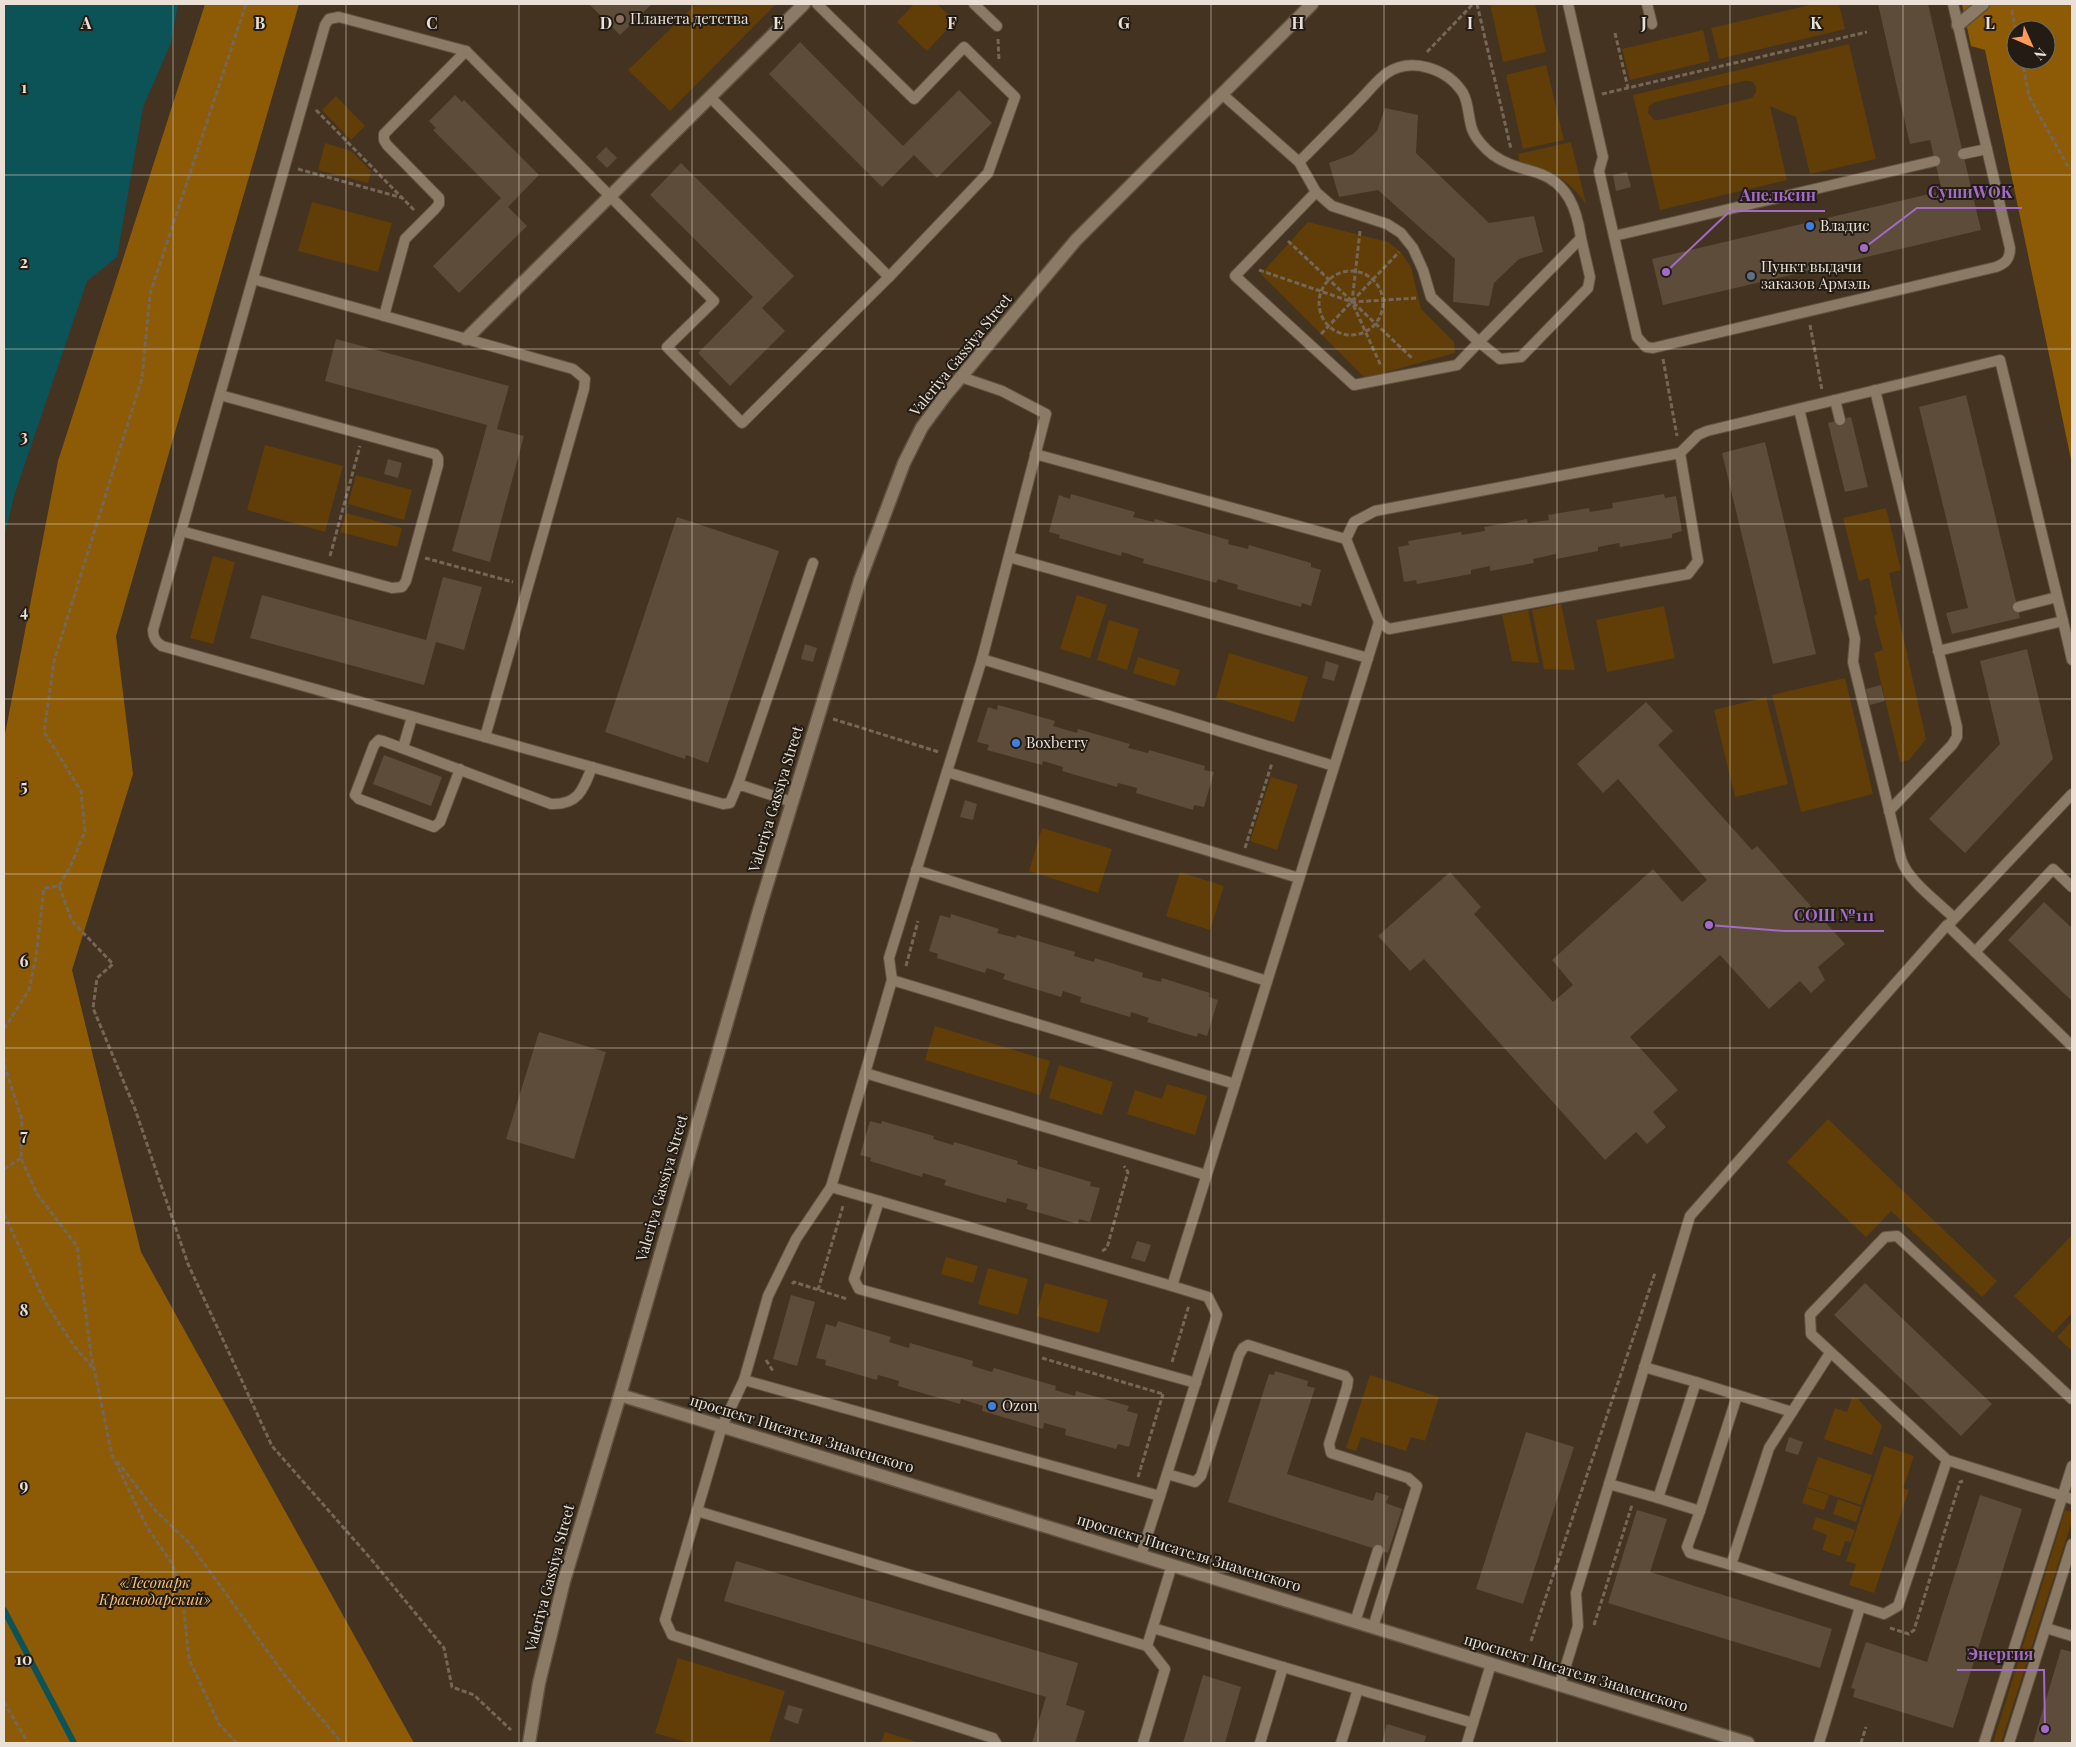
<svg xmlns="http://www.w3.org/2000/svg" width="2076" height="1747" font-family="'Playfair Display',serif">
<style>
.green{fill:#613e07;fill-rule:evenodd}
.forest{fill:#8d5b06;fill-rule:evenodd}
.water{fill:#0c5357}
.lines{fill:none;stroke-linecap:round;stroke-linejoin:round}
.stream{stroke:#0c5357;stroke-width:6}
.building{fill:#5d4c39}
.service-casing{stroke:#5f5241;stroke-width:12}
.minor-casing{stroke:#5f5241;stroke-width:15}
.path{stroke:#756757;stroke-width:3;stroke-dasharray:5 2.5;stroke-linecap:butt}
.service{stroke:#8b7a65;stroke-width:10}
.minor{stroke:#8b7a65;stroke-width:12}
.grid{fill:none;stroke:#eae0d5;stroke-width:1;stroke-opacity:0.55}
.education-dot{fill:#8d6e63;stroke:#231c14;stroke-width:2}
.shop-dot{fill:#3f7fe0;stroke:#231c14;stroke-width:2}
.service-dot{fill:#5c6f8a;stroke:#231c14;stroke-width:2}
.labels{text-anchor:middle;stroke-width:4;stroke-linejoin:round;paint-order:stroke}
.poi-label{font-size:15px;fill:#eae0d5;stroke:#231c14;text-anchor:start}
.street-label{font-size:15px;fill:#eae0d5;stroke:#231c14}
.park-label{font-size:15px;font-style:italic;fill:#f9c179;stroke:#231c14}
.grid-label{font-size:16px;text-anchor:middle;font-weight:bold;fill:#eae0d5;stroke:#231c14;stroke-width:4;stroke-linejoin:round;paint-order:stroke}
.leader{fill:none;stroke:#a26bc7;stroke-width:2}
.callout-dot{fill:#a26bc7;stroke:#231c14;stroke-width:2}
.callout-label{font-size:16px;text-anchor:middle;font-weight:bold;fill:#a26bc7;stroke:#231c14;stroke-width:4;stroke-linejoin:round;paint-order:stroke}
</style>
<rect width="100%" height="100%" fill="#433320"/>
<g class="green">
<path d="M696,4H776L670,111L628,70Z"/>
<path d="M914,4H937L955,21L927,51L897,22Z"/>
<path d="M1490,4H1535L1546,52L1503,62Z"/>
<path d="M1814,4H1839L1845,29L1719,59L1711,28Z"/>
<path d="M1703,30L1710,61L1630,80L1622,49Z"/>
<path d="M1849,44L1876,159L1810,174L1796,117L1770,106L1787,180L1660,210L1633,95ZM1744,81C1752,80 1757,84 1756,92L1752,98L1659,120H1654L1648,113L1649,106L1655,102Z"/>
<path d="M1546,65L1564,140L1523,149L1506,75Z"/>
<path d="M336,96L365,126L351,140L322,110Z"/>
<path d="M1571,142L1586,204C1569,180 1549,168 1520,164L1518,154Z"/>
<path d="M325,143L351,151L371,171L368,183L318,170Z"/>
<path d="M312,202L392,223L378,272L298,251Z"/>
<path d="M1308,222L1388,242L1401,252L1411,267L1421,309L1454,342L1455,353L1365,378L1261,274Z"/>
<path d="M265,445L343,466L325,532L247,510Z"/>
<path d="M356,475L412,490L404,520L348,504Z"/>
<path d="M1886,508L1901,570L1889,573L1926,739L1909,760L1900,762L1874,653L1883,650L1874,616L1877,614L1869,578L1859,581L1843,518Z"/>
<path d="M346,513L402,528L397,547L340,532Z"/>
<path d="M213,556L235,562L213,644L190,638Z"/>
<path d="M1077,595L1107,605L1090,658L1060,649Z"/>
<path d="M1561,604L1575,670L1544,669L1532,610Z"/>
<path d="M1664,606L1675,658L1607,672L1596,620Z"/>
<path d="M1528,610L1539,663L1512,661L1502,615Z"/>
<path d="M1109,620L1139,629L1127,670L1097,660Z"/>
<path d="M1229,653L1308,677L1294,722L1216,698Z"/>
<path d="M1138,657L1180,670L1175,686L1133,673Z"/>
<path d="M1845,678L1873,794L1801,812L1772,695Z"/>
<path d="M1766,697L1788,784L1735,797L1714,710Z"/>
<path d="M1271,777L1298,785L1277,850L1250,841Z"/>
<path d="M1042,828L1112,849L1098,893L1029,871Z"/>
<path d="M1180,872L1224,886L1210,930L1166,916Z"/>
<path d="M935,1026L1050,1061L1040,1095L925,1060Z"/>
<path d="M1059,1065L1113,1082L1102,1115L1049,1098Z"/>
<path d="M1167,1084L1207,1096L1195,1135L1127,1114L1135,1090L1162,1099Z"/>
<path d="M1828,1119L1997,1281L1982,1297L1891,1211L1866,1237L1787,1162Z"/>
<path d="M2072,1235V1313L2053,1333L2014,1296Z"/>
<path d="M946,1257L978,1266L973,1283L941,1274Z"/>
<path d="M988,1268L1028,1279L1018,1315L978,1304Z"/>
<path d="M1045,1283L1108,1300L1099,1333L1036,1316Z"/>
<path d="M2072,1321V1351L2057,1337Z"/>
<path d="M1370,1375L1439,1397L1425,1441L1411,1437L1406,1451L1361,1437L1356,1451L1346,1448Z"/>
<path d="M1852,1397L1858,1399L1882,1426L1872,1455L1824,1439L1835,1408L1847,1412Z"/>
<path d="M1884,1446L1914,1456L1903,1488L1909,1490L1874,1593L1849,1585L1856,1564L1846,1561Z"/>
<path d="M1818,1457L1872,1475L1861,1505L1807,1487Z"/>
<path d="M1807,1488L1829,1495L1824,1510L1802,1503Z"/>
<path d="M1838,1499L1861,1507L1856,1522L1833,1514Z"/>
<path d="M2065,1510L2072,1512V1521L2001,1743H1993Z"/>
<path d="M1816,1517L1855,1530L1851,1542L1845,1541L1840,1556L1822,1550L1827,1535L1812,1529Z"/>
<path d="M678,1658L785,1691L769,1743H690L655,1733Z"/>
<path d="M885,1732L920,1743H881Z"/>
</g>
<g class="forest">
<path d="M205,4H299L116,636L133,774L72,970L141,1252L414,1743H4V739L58,461Z"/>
<path d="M1962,4H2072V464L1985,50L1971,46ZM2016,30H2046V60H2016Z"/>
</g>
<path class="water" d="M4,4H178L171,43L143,107L117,257L87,281L14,496L4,539Z"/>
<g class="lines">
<path class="stream" d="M4,1610L74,1743"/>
</g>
<g class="building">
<path d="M589,4H652L620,35Z"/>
<path d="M1878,4H1928L1981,230L1663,305L1652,259L1942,191L1930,140L1910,144Z"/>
<path d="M800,42L903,146L959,90L992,123L937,178L914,155L882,187L769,74Z"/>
<path d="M455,95L462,102L464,100L539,175L508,207L527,226L459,293L433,266L501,198L433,130L436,128L429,121Z"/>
<path d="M1385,108L1418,115L1416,153L1489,223L1534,216L1543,252L1519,259L1494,283L1489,306L1453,302L1455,259L1378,190L1339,197L1329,163L1353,154L1377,131Z"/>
<path d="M606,147L617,158L607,168L596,157Z"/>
<path d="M681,163L794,276L762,308L785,331L730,386L698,353L753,297L650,195Z"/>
<path d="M1627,172L1631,187L1616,191L1613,175Z"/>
<path d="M336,339L509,386L497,429L524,436L490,562L452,551L487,425L325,381Z"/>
<path d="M1966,395L2020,618L1952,634L1946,613L1968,608L1919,407Z"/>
<path d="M1851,417L1868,487L1845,492L1828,423Z"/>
<path d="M1765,442L1816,654L1773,664L1722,453Z"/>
<path d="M388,459L402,463L398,478L384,474Z"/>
<path d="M1071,494L1135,512L1133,517L1154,522L1155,519L1229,540L1228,544L1248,549L1249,545L1311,563V567L1321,570L1311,606L1302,603L1301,607L1237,589L1238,585L1218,579L1216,583L1143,563L1144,559L1122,552L1121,556L1059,538L1060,535L1049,532L1059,495L1070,499Z"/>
<path d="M1664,494L1665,498L1676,496L1682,531L1672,534V538L1620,547L1619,543L1598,547V551L1556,559V554L1533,559L1534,563L1490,571V566L1471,570V574L1417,584L1416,580L1404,582L1398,547L1409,545L1408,541L1461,532L1462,535L1485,531L1484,527L1527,519L1528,523L1549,520L1548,515L1589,508L1590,512L1613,508L1612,503Z"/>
<path d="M677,517L779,551L708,763L686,755L685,759L605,732Z"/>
<path d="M443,577L482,587L464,650L436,642L424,685L250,638L262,595L426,640Z"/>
<path d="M805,644L817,648L813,662L801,659Z"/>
<path d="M2027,649L2053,759L1965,853L1929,819L2000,744L1980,661Z"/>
<path d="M1326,661L1339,665L1334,681L1322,678Z"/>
<path d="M1881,685L1885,701L1870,705L1866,689Z"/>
<path d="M1646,702L1673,731L1658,745L1752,850L1757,846L1845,944L1818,967L1825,980L1811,993L1800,981L1769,1009L1720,955L1630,1037L1678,1090L1653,1112L1666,1127L1647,1144L1636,1132L1605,1160L1424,959L1410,971L1378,936L1450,872L1481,907L1474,914L1553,1002L1573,985L1552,960L1653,869L1682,902L1707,880L1618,779L1603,793L1577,764Z"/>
<path d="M998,705L1055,721L1053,726L1077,733L1078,729L1130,744L1128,748L1148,753L1149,750L1205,766L1204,770L1214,772L1204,807L1194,805L1193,810L1136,793L1137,788L1118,783L1117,787L1062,771L1063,767L1043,761L1042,765L987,750L989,745L977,742L988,707L997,710Z"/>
<path d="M384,755L442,777L431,806L373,784Z"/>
<path d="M965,800L977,804L973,820L960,817Z"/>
<path d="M2044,902L2072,928V1001L2008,940Z"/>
<path d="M951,914L999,929L997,933L1016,938L1017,935L1075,952L1074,956L1094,962L1095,958L1143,973L1142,977L1161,982L1162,978L1210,993L1209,997L1218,1000L1207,1036L1198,1033L1197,1037L1147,1022L1149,1018L1131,1012L1130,1017L1080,1002L1081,997L1063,991L1061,997L1003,979L1005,974L987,968L985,973L937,958L938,954L929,951L940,915L950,918Z"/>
<path d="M539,1032L606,1052L574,1159L506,1139Z"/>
<path d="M870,1121L881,1124L882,1121L934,1136L933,1139L953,1145L954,1142L1018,1161L1017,1164L1037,1170L1038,1166L1091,1182L1090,1186L1100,1188L1090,1222L1079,1219L1078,1224L1026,1209L1028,1204L1007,1198L1006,1203L944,1185L946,1180L923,1173L922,1177L870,1161L871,1158L860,1155Z"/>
<path d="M1137,1241L1151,1245L1145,1262L1131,1258Z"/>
<path d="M1865,1283L1992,1404L1961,1436L1834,1315Z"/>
<path d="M791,1295L815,1302L797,1366L773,1359Z"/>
<path d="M838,1321L891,1337L889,1342L909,1348L910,1343L973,1361L972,1366L992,1372L994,1368L1056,1386L1055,1390L1075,1396L1076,1391L1129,1406L1127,1411L1138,1414L1129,1447L1118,1444L1116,1449L1065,1435L1066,1429L1044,1423L1043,1429L982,1411L983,1406L961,1399L960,1404L898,1386L899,1381L878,1375L877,1380L825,1365L826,1360L816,1358L826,1324L836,1327Z"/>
<path d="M1275,1371L1308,1381L1307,1386L1315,1388L1287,1474L1373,1501L1376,1492L1389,1496L1386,1503L1402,1509L1388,1553L1228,1502L1269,1374L1274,1375Z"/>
<path d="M1526,1432L1574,1447L1523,1604L1476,1589Z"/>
<path d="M1789,1437L1803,1442L1798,1455L1785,1451Z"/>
<path d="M1980,1495L2022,1509L1953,1728L1853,1697L1855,1689L1851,1688L1866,1642L1927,1662Z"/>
<path d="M1637,1510L1667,1519L1650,1572L1832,1629L1820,1668L1608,1603Z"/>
<path d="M736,1561L1078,1663L1066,1705L1085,1711L1075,1743H1032L1046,1697L724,1601Z"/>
<path d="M2061,1649L2072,1652V1743H2033Z"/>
<path d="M1203,1675L1241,1687L1225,1743H1183Z"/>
<path d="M788,1705L803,1709L798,1724L784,1719Z"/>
<path d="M1387,1724L1426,1736L1424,1743H1382Z"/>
</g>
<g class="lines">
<defs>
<g id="service">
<path d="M817,4L914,99L964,47L1015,97L988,173L889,277"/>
<path d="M974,4L997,26"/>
<path d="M1568,4L1603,157L1599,171L1637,337L1646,347L1653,348L1996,267C2006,263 2010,259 2010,248L1953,4"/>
<path d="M1647,4L1652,24"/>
<path d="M1222,94L1299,162C1319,142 1340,121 1360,100C1368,92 1377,80 1387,73C1411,57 1447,68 1463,93C1469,104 1468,117 1472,129C1475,138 1485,149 1493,155C1507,165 1522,168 1538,173C1568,183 1577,210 1581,238L1479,342L1431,297L1423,270L1413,248L1401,233L1387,224L1332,206L1316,192L1299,162"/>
<path d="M710,97L889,277L742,423L667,347L714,301L466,51L339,17L329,19L325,25L153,630C153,638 156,642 162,646L723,804L730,803L738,784L792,802"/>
<path d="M1963,154L1987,149"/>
<path d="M1316,192L1235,276L1354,385L1457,365L1479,342L1500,359L1521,357L1588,288L1590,277L1581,238"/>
<path d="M1614,236L1935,161"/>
<path d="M253,279L573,369L585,379L584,389L485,737"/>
<path d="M384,316L405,239L435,209L439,204V198L387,145L384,140V134L466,51"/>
<path d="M1875,390L1957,727V737L1952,745L1889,811"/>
<path d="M1835,400L1840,420"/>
<path d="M1799,409L1855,639L1853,662L1901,859C1908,881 1937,901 1954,918"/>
<path d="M1680,453L1698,435L1707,431L2000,360L2063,621"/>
<path d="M1035,454L1346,539"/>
<path d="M181,531L392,588L402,587L406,581L438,465V458L435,454L220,395"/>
<path d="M1009,557L1368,658L1379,622L1346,539L1354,522L1375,511L1680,453L1698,561L1688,574L1389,629L1379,622"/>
<path d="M2018,607L2057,597"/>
<path d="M1938,651L2063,621L2072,660"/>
<path d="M982,659L1334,766"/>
<path d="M403,748L412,717"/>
<path d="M460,769L440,822L434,827L359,799L355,795L374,745L379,740L383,741L551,804C578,805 583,790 592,767"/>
<path d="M947,772L1299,878"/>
<path d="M738,784L813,563"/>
<path d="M916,870L1267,981"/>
<path d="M2072,887L2053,869L1975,952L2072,1046"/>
<path d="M1951,922L2072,794"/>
<path d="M892,980L1235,1084"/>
<path d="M865,1073L892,980L889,958L982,659L1046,414L1002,391L961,377"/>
<path d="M831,1187L796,1239L768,1296L744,1380L1160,1496L1217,1315L1208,1297L1172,1286L1368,658"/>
<path d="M879,1201L854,1279L859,1289L1196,1383"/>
<path d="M1172,1286L831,1187L865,1073L1206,1175"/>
<path d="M1644,1367L1696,1382"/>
<path d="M744,1380L722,1426L697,1511L1147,1646"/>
<path d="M2072,1399L1897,1236L1885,1237L1810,1315L1811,1334L1947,1460L2072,1499"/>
<path d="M1792,1412L1769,1448L1731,1565L1884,1614L1898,1606L1947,1460"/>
<path d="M1167,1474L1195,1482L1201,1476L1239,1355L1243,1348L1248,1345L1345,1376L1348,1380L1347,1387L1329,1444L1331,1453L1408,1478L1417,1486L1373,1627"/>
<path d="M1609,1484L1690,1216L1947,925L1975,952"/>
<path d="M1658,1498L1700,1511L1687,1547L1690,1553L1731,1565"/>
<path d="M697,1511L665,1620L672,1635L993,1738L996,1743"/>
<path d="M1700,1511L1737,1396"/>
<path d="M1141,1555L1160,1496"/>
<path d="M1355,1622L1378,1550"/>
<path d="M1153,1628L1283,1667L1260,1743"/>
<path d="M2046,1628L2072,1636"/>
<path d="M1283,1667L1473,1723"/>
<path d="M1560,1685L1578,1626L1576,1593L1609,1484L1658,1498L1696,1382L1792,1412L1830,1353"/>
<path d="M1143,1743L1165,1669L1147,1646L1172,1565"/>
<path d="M1341,1743L1358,1689"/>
<path d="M1467,1743L1491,1664"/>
<path d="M1819,1743L1860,1607"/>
<path d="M1984,1743L2072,1466"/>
<path d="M2009,1743L2072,1544"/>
</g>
<g id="minor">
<path d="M1958,25L1983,4"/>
<path d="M466,339L804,4"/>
<path d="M620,1395L1748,1743"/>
<path d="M529,1743L539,1683L564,1581L620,1395L758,914L860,580L904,463L922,427L945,396L1076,240L1312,4"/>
</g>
</defs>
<use href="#service" class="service-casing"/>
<use href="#minor" class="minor-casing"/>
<g class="path">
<path d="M1477,4L1511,149"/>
<path d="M2012,10L2016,32"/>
<path d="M1615,33L1628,88"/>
<path d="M998,39L999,60"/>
<path d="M1427,52L1473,4"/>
<path d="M2022,60L2029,96L2067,165L2072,169"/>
<path d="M1602,94L1867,32"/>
<path d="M316,110L415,211"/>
<path d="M298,169L403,198"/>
<path d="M1360,231L1352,302L1381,366"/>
<path d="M1288,241L1413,359"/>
<path d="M1259,270L1352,302L1418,298"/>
<circle cx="1351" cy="303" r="32"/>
<path d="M1810,325L1822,390"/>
<path d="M1321,334L1399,252"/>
<path d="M1663,359L1677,436"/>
<path d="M330,556L360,446"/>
<path d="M425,558L513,582"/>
<path d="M833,719L939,752"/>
<path d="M1245,848L1272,763"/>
<path d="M59,886L72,921L113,964L97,978L93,1008L135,1109L188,1264L272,1446L371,1559L444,1648L452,1687L474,1695L511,1730"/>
<path d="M906,966L918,921"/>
<path d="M4,1029L29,990L36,957L44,888L59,886L71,865L85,831L81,791L44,732L54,661L142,378L150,294L246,4"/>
<path d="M4,1057L5,1067L22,1120L21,1158L37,1194L77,1246L91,1354L112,1455L147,1527L173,1565L183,1602L189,1659L219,1724L237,1743"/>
<path d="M4,1169L21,1158"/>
<path d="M4,1214L45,1302L74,1346L93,1368"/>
<path d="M1102,1251L1107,1248L1128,1172L1124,1166"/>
<path d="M792,1284L794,1282L847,1299"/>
<path d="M818,1290L843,1206"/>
<path d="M1042,1358L1163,1394"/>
<path d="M766,1360L773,1371"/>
<path d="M1172,1362L1189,1305"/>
<path d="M117,1461L154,1509L190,1544L286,1677L342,1743"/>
<path d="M1138,1477L1163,1394"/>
<path d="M1594,1625L1632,1505"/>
<path d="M1890,1628L1909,1634L1914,1630L1960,1482L1963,1481"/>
<path d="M1531,1641L1655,1273"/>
<path d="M4,1702L28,1743"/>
<path d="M1861,1743L1866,1727"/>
</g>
<use href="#service" class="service"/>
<use href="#minor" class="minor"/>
</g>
<path class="grid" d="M173,4V1743M346,4V1743M519,4V1743M692,4V1743M865,4V1743M1038,4V1743M1211,4V1743M1384,4V1743M1557,4V1743M1730,4V1743M1903,4V1743M4,175H2072M4,349H2072M4,524H2072M4,699H2072M4,874H2072M4,1048H2072M4,1223H2072M4,1398H2072M4,1572H2072"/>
<circle class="education-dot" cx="620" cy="19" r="5"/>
<g class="shop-dot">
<circle cx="1810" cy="226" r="5"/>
<circle cx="1016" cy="743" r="5"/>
<circle cx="992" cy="1406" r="5"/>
</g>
<circle class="service-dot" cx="1751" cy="276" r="5"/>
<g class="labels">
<g class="poi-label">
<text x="630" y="24">Планета детства</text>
<text x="1820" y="231">Владис</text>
<text x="1761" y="272">Пункт выдачи<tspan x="1761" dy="17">заказов Армэль</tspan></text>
<text x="1026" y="748">Boxberry</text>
<text x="1002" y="1411">Ozon</text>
</g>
<g class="street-label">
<text transform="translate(961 355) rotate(-51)" y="5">Valeriya Gassiya Street</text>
<text transform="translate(776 799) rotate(-73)" y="5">Valeriya Gassiya Street</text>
<text transform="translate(662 1188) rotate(-74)" y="5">Valeriya Gassiya Street</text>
<text transform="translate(802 1434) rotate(17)" y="5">проспект Писателя Знаменского</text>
<text transform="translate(1189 1553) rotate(17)" y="5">проспект Писателя Знаменского</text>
<text transform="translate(550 1578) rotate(-75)" y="5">Valeriya Gassiya Street</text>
<text transform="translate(1576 1673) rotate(17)" y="5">проспект Писателя Знаменского</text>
</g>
<g class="park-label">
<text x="155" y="1588">«Лесопарк<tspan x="155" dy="17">Краснодарский»</tspan></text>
</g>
</g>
<g class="grid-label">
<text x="86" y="29">A</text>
<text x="260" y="29">B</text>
<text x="432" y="29">C</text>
<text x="606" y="29">D</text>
<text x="778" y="29">E</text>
<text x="952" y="29">F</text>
<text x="1124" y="29">G</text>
<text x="1298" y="29">H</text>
<text x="1470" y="29">I</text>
<text x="1644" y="29">J</text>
<text x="1816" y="29">K</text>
<text x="1990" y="29">L</text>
<text x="24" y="93">1</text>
<text x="24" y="268">2</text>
<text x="24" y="442">3</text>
<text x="24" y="617">4</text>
<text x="24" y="792">5</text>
<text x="24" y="967">6</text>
<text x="24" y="1141">7</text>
<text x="24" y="1316">8</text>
<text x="24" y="1491">9</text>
<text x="24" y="1665">10</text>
</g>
<path class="leader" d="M1864 248L1917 208H2022M1666 272L1730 211H1825M1709 925L1784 931H1884M2045 1729L2044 1670H1957"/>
<g class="callout-dot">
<circle cx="1864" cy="248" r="5"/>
<circle cx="1666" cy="272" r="5"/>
<circle cx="1709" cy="925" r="5"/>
<circle cx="2045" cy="1729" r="5"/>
</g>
<g class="callout-label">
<text x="1970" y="198">CушиWOK</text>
<text x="1778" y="201">Апельсин</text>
<text x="1834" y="921">СОШ №111</text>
<text x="2000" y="1660">Энергия</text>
</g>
<rect width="2076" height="1747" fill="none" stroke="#eae0d5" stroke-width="10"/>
<g transform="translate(2031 45) rotate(135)"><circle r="24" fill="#231c14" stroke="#736a61"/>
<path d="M0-4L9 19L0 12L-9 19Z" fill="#fe9b58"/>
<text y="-8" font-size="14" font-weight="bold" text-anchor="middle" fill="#eae0d5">N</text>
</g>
</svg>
